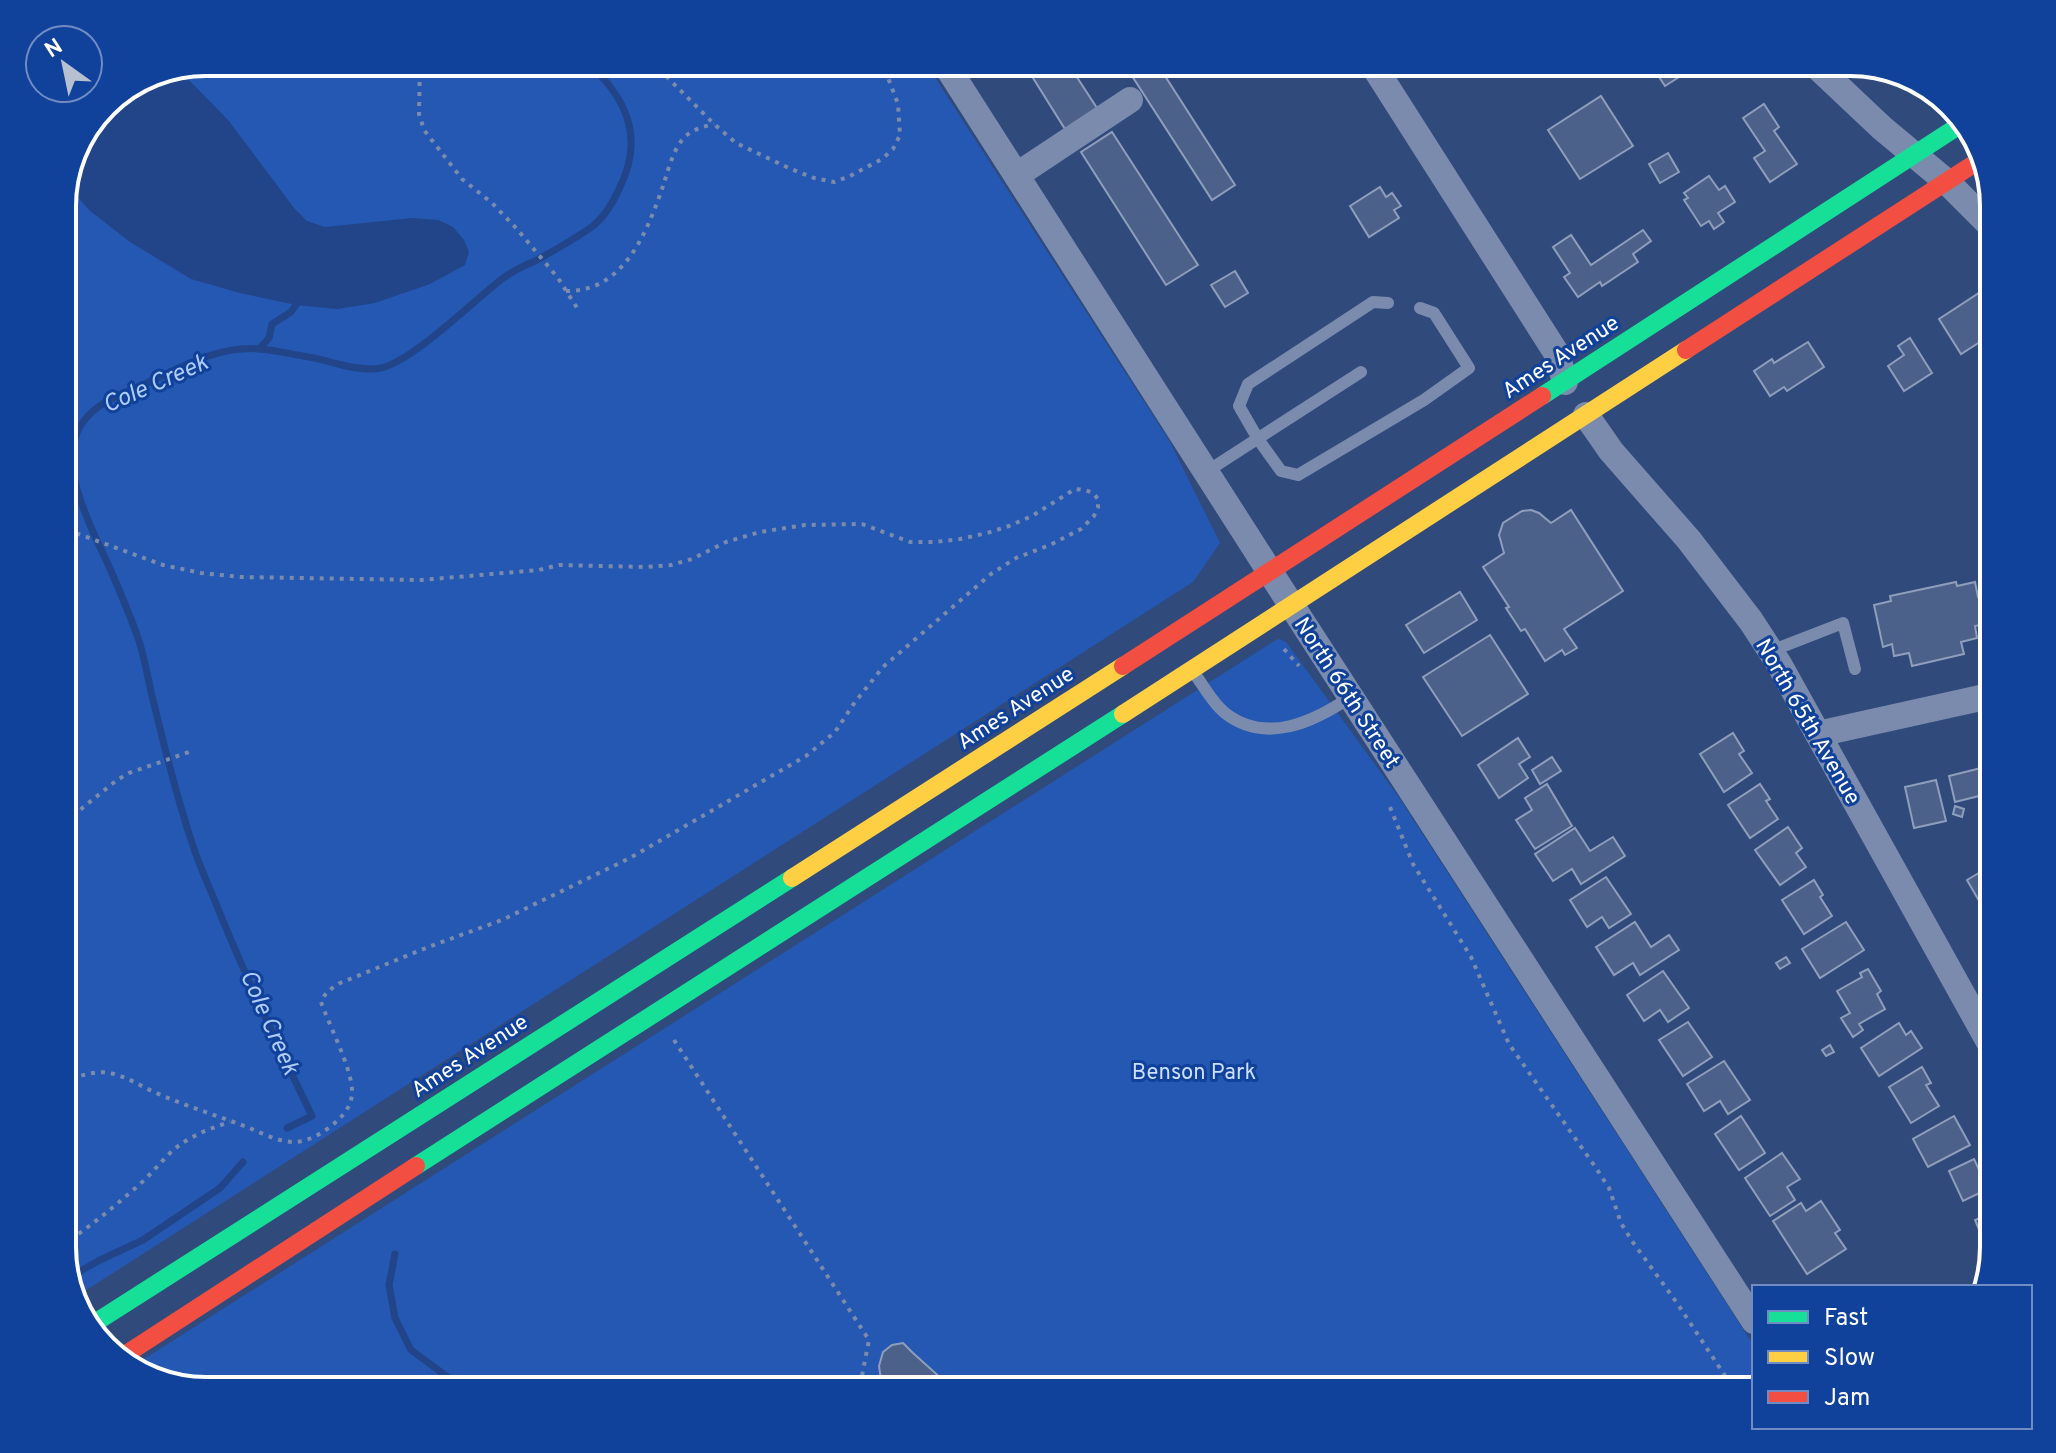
<svg xmlns="http://www.w3.org/2000/svg" width="2056" height="1453" font-family="Overpass,sans-serif">
<style>
.green{fill:#2458b2}
.water{fill:#214588}
.lines{fill:none;stroke-linecap:round;stroke-linejoin:round}
.stream{stroke:#214588;stroke-width:7}
.building{fill:#4c6189;stroke:#8f9ebb;stroke-width:2}
.path{stroke:#7b8bad;stroke-width:4;stroke-dasharray:4 6;stroke-linecap:butt}
.lane{stroke:#7b8bad;stroke-width:12}
.street{stroke:#7b8bad;stroke-width:26}
.fast{stroke:#16e098;stroke-width:18}
.slow{stroke:#ffcf43;stroke-width:18}
.jam{stroke:#f24e42;stroke-width:18}
.labels{text-anchor:middle;stroke-width:6;stroke-linejoin:round;paint-order:stroke}
.street-label{font-size:22px;fill:#fff;stroke:#10419b}
.park-label{font-size:22px;fill:#ccdffe;stroke:#10419b}
.water-label{font-size:24px;font-style:italic;fill:#b0ccfb;stroke:#10419b}
.rim{fill:none;stroke:#fff;stroke-width:4}
</style>
<rect width="100%" height="100%" fill="#304a7c"/>
<g class="green">
<path d="M206,62H925L1170,442L1220,543L1193,582L74,1298L62,1256V196L77,142L111,98Z"/>
<path d="M1280,639L1286,642L1398,796L1754,1346V1391H206L133,1366L1276,640Z"/>
</g>
<path class="water" d="M181,72L229,121L294,208L307,221L325,227L412,218L438,220L453,227L464,240L469,252L465,265L430,284L375,303L337,309L296,305L240,293L191,279L130,242L89,210L66,184L77,142L111,98Z"/>
<g class="lines">
<g class="stream">
<path d="M259,349L269,338L272,324L291,312L296,305"/>
<path d="M287,1128L312,1116C280,1050 249,984 221,916C212,893 201,870 193,846C178,801 166,754 155,708C149,686 146,663 139,641C131,617 121,594 111,571C94,532 53,463 83,422C98,401 125,393 147,383C183,366 220,345 261,349C279,351 296,355 314,358C334,362 359,372 381,368C413,361 473,301 502,279C512,271 524,266 535,261C555,250 575,239 593,226C605,216 613,203 619,189C645,138 627,98 587,62"/>
<path d="M395,1254L389,1285L395,1318L411,1350L449,1378L457,1391"/>
<path d="M68,1278L100,1260L143,1240L220,1188L243,1162"/>
</g>
</g>
<g class="building">
<path d="M1023,62H1067L1097,108L1065,129Z"/>
<path d="M1123,62H1156L1235,185L1212,200Z"/>
<path d="M1654,62H1703L1665,86L1655,71L1659,69Z"/>
<path d="M1601,96L1633,146L1580,179L1548,130Z"/>
<path d="M1764,104L1779,127L1774,131L1797,164L1770,182L1754,158L1765,151L1743,118Z"/>
<path d="M1112,132L1198,265L1166,285L1081,152Z"/>
<path d="M1668,153L1679,172L1660,183L1649,164Z"/>
<path d="M1709,176L1719,190L1725,186L1735,202L1718,213L1724,222L1714,229L1709,221L1701,226L1684,200L1688,198L1684,193Z"/>
<path d="M1380,187L1386,197L1392,193L1401,206L1394,210L1399,218L1369,237L1350,206Z"/>
<path d="M1643,230L1651,241L1633,254L1638,262L1602,286L1600,282L1578,297L1564,277L1570,273L1553,247L1571,235L1591,265Z"/>
<path d="M1235,271L1248,293L1225,307L1211,285Z"/>
<path d="M1982,291L1994,311V333L1961,354L1939,319Z"/>
<path d="M1910,338L1932,373L1904,391L1888,366L1904,355L1898,346Z"/>
<path d="M1808,342L1824,367L1787,391L1784,387L1770,396L1754,371L1772,359L1774,363Z"/>
<path d="M1531,510L1539,513L1551,523L1571,510L1623,591L1564,629L1577,648L1565,655L1562,650L1545,661L1525,629L1521,631L1506,608L1509,607L1483,567L1504,553L1499,535L1503,523L1522,511Z"/>
<path d="M1956,582L1957,586L1975,582L1978,597L1994,593V622L1975,626L1977,638L1961,642L1964,654L1912,666L1909,653L1894,656L1892,644L1883,647L1874,605L1891,601L1890,596Z"/>
<path d="M1460,592L1477,620L1424,653L1406,625Z"/>
<path d="M1490,635L1528,694L1462,736L1423,677Z"/>
<path d="M1733,733L1744,751L1739,754L1752,773L1724,792L1700,754Z"/>
<path d="M1518,738L1530,757L1519,764L1528,778L1499,798L1478,765Z"/>
<path d="M1552,757L1561,771L1540,784L1532,770Z"/>
<path d="M1981,768L1987,794L1955,802L1949,776Z"/>
<path d="M1936,780L1946,821L1914,828L1905,787Z"/>
<path d="M1547,784L1572,826L1535,849L1516,820L1532,810L1525,798Z"/>
<path d="M1760,784L1770,799L1766,801L1778,819L1750,838L1728,805Z"/>
<path d="M1955,806L1964,809L1962,817L1953,814Z"/>
<path d="M1788,827L1802,848L1796,853L1806,867L1780,885L1755,850Z"/>
<path d="M1575,828L1590,851L1613,837L1625,856L1581,884L1572,869L1553,881L1535,854Z"/>
<path d="M1994,864V899L1982,906L1967,880Z"/>
<path d="M1606,877L1631,914L1609,928L1602,917L1587,927L1570,900Z"/>
<path d="M1814,880L1823,895L1820,897L1832,916L1804,934L1782,900Z"/>
<path d="M1635,922L1651,947L1669,935L1679,950L1640,975L1633,963L1614,975L1596,947Z"/>
<path d="M1846,922L1864,950L1820,978L1802,949Z"/>
<path d="M1786,957L1790,963L1780,969L1776,963Z"/>
<path d="M1868,969L1881,991L1877,994L1885,1009L1859,1024L1863,1030L1853,1037L1841,1018L1850,1013L1837,991L1862,977L1860,973Z"/>
<path d="M1663,971L1689,1008L1668,1022L1660,1010L1644,1021L1627,995Z"/>
<path d="M1688,1022L1712,1057L1683,1076L1659,1040Z"/>
<path d="M1899,1023L1906,1035L1911,1031L1922,1048L1879,1076L1861,1048Z"/>
<path d="M1830,1045L1834,1052L1826,1056L1822,1050Z"/>
<path d="M1724,1061L1750,1100L1728,1114L1720,1101L1704,1111L1687,1084Z"/>
<path d="M1922,1067L1931,1083L1926,1085L1939,1106L1911,1123L1889,1087Z"/>
<path d="M1741,1116L1765,1153L1739,1170L1715,1134Z"/>
<path d="M1954,1116L1970,1145L1928,1167L1913,1139Z"/>
<path d="M1782,1153L1800,1179L1787,1187L1795,1200L1770,1216L1745,1178Z"/>
<path d="M1974,1159L1988,1189L1963,1201L1949,1171Z"/>
<path d="M1821,1201L1840,1230L1835,1233L1846,1249L1807,1274L1773,1221L1801,1203L1806,1211Z"/>
<path d="M1994,1212V1247L1990,1256L1975,1220Z"/>
<path d="M903,1343L913,1353L943,1380L905,1391H887L882,1387L879,1366L883,1352L892,1345Z"/>
</g>
<g class="lines">
<g class="path">
<path d="M420,62L419,114L424,130L462,179L492,203L517,229L558,278L579,311"/>
<path d="M652,62L714,124L736,143L791,169L814,178L834,182L850,176L882,159L893,149L900,135L898,104L882,62"/>
<path d="M566,291C624,292 647,232 663,186C668,171 672,153 682,140C690,130 702,127 714,124"/>
<path d="M1284,649L1299,666"/>
<path d="M1390,807L1413,864L1471,957L1509,1044L1596,1168L1609,1188L1621,1223L1632,1241L1677,1303L1735,1391"/>
<path d="M65,822L117,780L129,773L192,751"/>
<path d="M674,1040L869,1340L859,1391"/>
<path d="M62,1081C78,1077 94,1070 110,1073C129,1077 143,1088 161,1095C189,1107 218,1116 247,1127C262,1133 278,1142 294,1142C309,1142 326,1131 337,1121C346,1113 353,1102 352,1089C350,1065 330,1027 321,1002C325,992 332,988 340,983L431,946L502,920L630,858L806,756L835,732L855,702L883,667L991,574L1016,558L1050,545L1081,529L1094,516L1098,507V499L1093,493L1085,490L1075,489L1032,516L1009,526L987,533L960,539L935,542H910L862,524L805,525L760,532L726,542L692,559L671,565L647,567L559,565L539,570L421,580L241,577L201,573L163,565L62,528"/>
<path d="M62,1245C90,1227 115,1206 140,1184C151,1174 160,1163 170,1153C187,1137 208,1129 230,1122"/>
</g>
<g class="lane">
<path d="M1388,303L1373,302L1248,384L1239,406L1258,439L1281,471L1298,475L1424,400L1469,368L1434,313L1420,308"/>
<path d="M1206,472L1361,372"/>
<path d="M1771,651L1843,623L1855,669"/>
<path d="M1194,673C1204,686 1212,703 1225,713C1266,745 1314,722 1352,696"/>
</g>
<g class="street">
<path d="M944,62L1270,572L1754,1321"/>
<path d="M1371,62L1557,354L1565,382"/>
<path d="M1812,62L1882,128L1947,182L1994,229"/>
<path d="M1017,175L1130,100"/>
<path d="M1586,415L1611,451L1689,540L1751,621L1779,664L1994,1051"/>
<path d="M1818,734L1994,695"/>
</g>
<g class="fast">
<path d="M1542,396L1963,123"/>
<path d="M416,1166L1123,714"/>
<path d="M90,1326L792,878"/>
</g>
<g class="slow">
<path d="M1123,714L1686,350"/>
<path d="M792,878L1123,666"/>
</g>
<g class="jam">
<path d="M1686,350L1983,158"/>
<path d="M1123,666L1542,396"/>
<path d="M117,1360L416,1166"/>
</g>
</g>
<g class="labels">
<g class="street-label">
<text transform="translate(1560 356) rotate(-33)" y="8">Ames Avenue</text>
<text transform="translate(1348 692) rotate(57)" y="8">North 66th Street</text>
<text transform="translate(1015 707) rotate(-33)" y="8">Ames Avenue</text>
<text transform="translate(1809 721) rotate(60)" y="8">North 65th Avenue</text>
<text transform="translate(469 1055) rotate(-33)" y="8">Ames Avenue</text>
</g>
<g class="park-label">
<text x="1194" y="1079">Benson Park</text>
</g>
<g class="water-label">
<text transform="translate(155 383) rotate(-24)" y="8">Cole Creek</text>
<text transform="translate(270 1022) rotate(66)" y="8">Cole Creek</text>
</g>
</g>
<path d="M0 0H2056V1453H0ZM206 76H1850A130 130 0 0 1 1980 206V1247A130 130 0 0 1 1850 1377H206A130 130 0 0 1 76 1247V206A130 130 0 0 1 206 76Z" fill="#10419b" fill-rule="evenodd"/>
<path class="rim" d="M206 76H1850A130 130 0 0 1 1980 206V1247A130 130 0 0 1 1850 1377H206A130 130 0 0 1 76 1247V206A130 130 0 0 1 206 76Z"/>
<rect x="1752" y="1285" width="280" height="144" fill="#10419b" stroke="#708dc3" stroke-width="2"/>
<rect x="1768" y="1311" width="40" height="12" fill="#16e098" stroke="#708dc3" stroke-width="2"/>
<text x="1824" y="1325" font-size="24" fill="#ffffff">Fast</text>
<rect x="1768" y="1351" width="40" height="12" fill="#ffcf43" stroke="#708dc3" stroke-width="2"/>
<text x="1824" y="1365" font-size="24" fill="#ffffff">Slow</text>
<rect x="1768" y="1391" width="40" height="12" fill="#f24e42" stroke="#708dc3" stroke-width="2"/>
<text x="1824" y="1405" font-size="24" fill="#ffffff">Jam</text>
<g transform="translate(64 64) rotate(327)"><circle r="38" fill="#10419b" stroke="#708dc3" stroke-width="2"/>
<path d="M0-6L14 30L0 20L-14 30Z" fill="#b7c0d1"/>
<text y="-12" font-size="22" font-weight="bold" text-anchor="middle" fill="#ffffff">N</text>
</g>
</svg>
